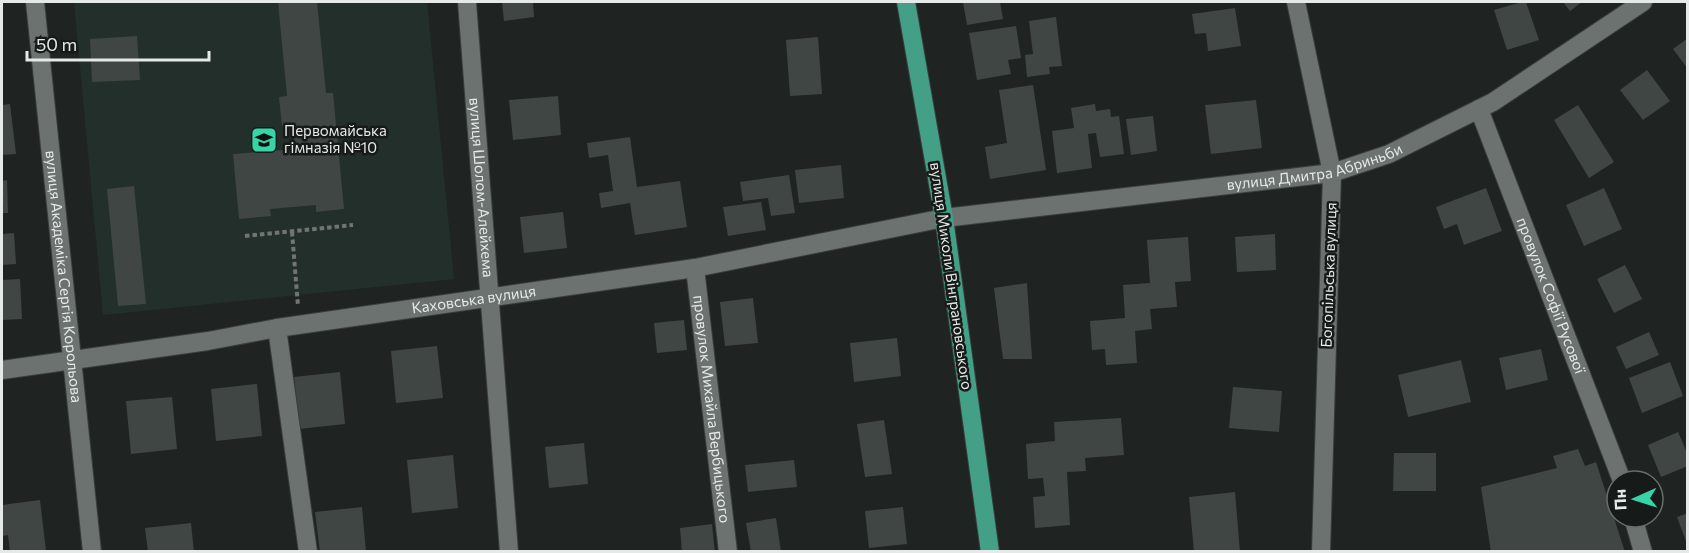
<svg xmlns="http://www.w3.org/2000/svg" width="1689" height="553" font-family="Commissioner,sans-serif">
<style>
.built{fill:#232f2a}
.building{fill:#404643}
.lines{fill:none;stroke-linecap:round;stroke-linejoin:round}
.minor-casing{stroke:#393e3c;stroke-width:20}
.major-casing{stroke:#393e3c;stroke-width:20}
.path{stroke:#707573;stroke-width:4;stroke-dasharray:4.5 3;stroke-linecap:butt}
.minor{stroke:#6b726f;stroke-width:18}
.major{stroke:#43a086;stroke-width:18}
.labels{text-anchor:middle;stroke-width:5;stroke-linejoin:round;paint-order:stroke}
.poi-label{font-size:15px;fill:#e5e9e7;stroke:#161b19;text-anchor:start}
.street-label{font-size:15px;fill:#e5e9e7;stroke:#161b19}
</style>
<rect width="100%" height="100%" fill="#1f2422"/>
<path class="built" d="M74,2H427L454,279L103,315Z"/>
<g class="building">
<path d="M278,2H317L326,93H333L344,209L316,212V205L270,209L271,216L239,219L233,154L295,149L293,125L282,126L279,97L287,96Z"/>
<path d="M502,2H533L534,17L504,21Z"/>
<path d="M963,2H1000L1003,19L967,25Z"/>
<path d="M1522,2H1526L1539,40L1507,50L1494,10Z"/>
<path d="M1563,2H1582L1570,11Z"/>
<path d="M1235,8L1241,46L1208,51L1206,33L1195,34L1192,14Z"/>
<path d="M1056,17L1062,66L1049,67L1050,74L1027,77L1025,55L1033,54L1029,21Z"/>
<path d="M1016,26L1021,58L1008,60L1011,74L977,80L969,33Z"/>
<path d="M137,36L140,80L92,82L90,39Z"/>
<path d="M818,37L822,94L790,96L786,40Z"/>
<path d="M1688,38V69L1673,49Z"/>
<path d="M1647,70L1670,101L1643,120L1620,90Z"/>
<path d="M1033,85L1046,170L990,179L985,147L1007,143L999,90Z"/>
<path d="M558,96L561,135L513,140L509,100Z"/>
<path d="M1256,100L1262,148L1211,154L1205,105Z"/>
<path d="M10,104L16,154L2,155V105Z"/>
<path d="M1095,104L1096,111L1110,109L1111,117L1119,116L1124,154L1100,157L1096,133L1088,134L1092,168L1057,173L1052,131L1074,128L1071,108Z"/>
<path d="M1578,105L1614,162L1589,178L1554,120Z"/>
<path d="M1153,116L1157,151L1131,155L1126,119Z"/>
<path d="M630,137L637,187L680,181L687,227L635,235L630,203L601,208L599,193L613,191L608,155L589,158L587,143Z"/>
<path d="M841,165L844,198L799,203L795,170Z"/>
<path d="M789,175L795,213L771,216L768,198L743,201L740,182Z"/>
<path d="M7,180L8,213H2V181Z"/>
<path d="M134,186L146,304L118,306L107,189Z"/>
<path d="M1486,188L1502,231L1464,245L1457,224L1444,229L1436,207Z"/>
<path d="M1604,188L1622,229L1584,246L1566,205Z"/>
<path d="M761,202L766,230L728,236L723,207Z"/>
<path d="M563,212L567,248L524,253L520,217Z"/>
<path d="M14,233L16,264L2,265V234Z"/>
<path d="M1275,234L1276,270L1237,272L1235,237Z"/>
<path d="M1188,237L1191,281L1175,282L1177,307L1150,309L1152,329L1135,331L1137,363L1106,365L1105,349L1092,350L1090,321L1125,318L1123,285L1150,283L1147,240Z"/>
<path d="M1625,265L1642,299L1614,313L1597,279Z"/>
<path d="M20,279L22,319L2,320V280Z"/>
<path d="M1027,283L1032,359H1003L994,288Z"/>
<path d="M753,298L758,343L725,346L720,302Z"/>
<path d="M684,320L687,350L657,353L654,323Z"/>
<path d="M1649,332L1659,355L1626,369L1616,347Z"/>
<path d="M897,338L901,376L854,382L850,343Z"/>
<path d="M437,346L443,398L396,403L391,351Z"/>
<path d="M1541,349L1548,380L1506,390L1499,358Z"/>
<path d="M1461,360L1471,402L1408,417L1398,375Z"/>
<path d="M1670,362L1683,396L1642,413L1629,378Z"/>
<path d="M340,372L345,424L299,429L294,377Z"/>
<path d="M257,384L262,436L216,441L211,389Z"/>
<path d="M1233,387L1282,391L1279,432L1229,428Z"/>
<path d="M172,397L177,449L131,454L126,401Z"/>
<path d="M1121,418L1124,455L1085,458L1086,471L1067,472L1070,525L1035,528L1033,497L1045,496L1043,478L1028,479L1026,444L1055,441L1054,422Z"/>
<path d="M884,420L892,474L865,477L857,424Z"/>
<path d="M1678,432L1688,455V466L1661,477L1648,445Z"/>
<path d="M584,443L588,484L549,488L545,447Z"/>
<path d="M1578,449L1585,466L1596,462L1625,552H1491L1481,487L1557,468L1553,456Z"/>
<path d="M1394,453H1436V491H1393Z"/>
<path d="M453,455L458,508L412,513L407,460Z"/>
<path d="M794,460L797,487L748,492L745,465Z"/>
<path d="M1235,492L1240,552H1194L1189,497Z"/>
<path d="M40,500L46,551L10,552L8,535L2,536V505Z"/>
<path d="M362,507L366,552H320L315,512Z"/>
<path d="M903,507L907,544L869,548L865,511Z"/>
<path d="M1688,513V544H1687L1677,517Z"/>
<path d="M776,518L781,552H751L746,523Z"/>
<path d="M191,523L194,552H148L145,528Z"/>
<path d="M712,524L715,552H682L680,528Z"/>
</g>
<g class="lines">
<defs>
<g id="minor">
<path id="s1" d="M35,2L92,552"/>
<path id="s2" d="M467,2L509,552"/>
<path d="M1296,2L1332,173L1321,552"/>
<path id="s3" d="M1479,109L1622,481"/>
<path id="s4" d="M695,268L728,552"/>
<path d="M277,328L308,552"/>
<path id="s5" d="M2,370L208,341L277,328L695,268L944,218L1332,173L1389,154L1493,102L1643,2"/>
<path d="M1633,517L1643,552"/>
</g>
<path id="major" d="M906,2L944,218L990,552"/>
</defs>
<use href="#minor" class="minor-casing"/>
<use href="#major" class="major-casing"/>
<g class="path">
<path d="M292,232L298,306"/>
<path d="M245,236L353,225"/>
</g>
<use href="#minor" class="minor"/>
<use href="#major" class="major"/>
</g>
<defs>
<symbol id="school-square" viewBox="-11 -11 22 22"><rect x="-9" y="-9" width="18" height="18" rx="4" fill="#36d4a7" stroke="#161b19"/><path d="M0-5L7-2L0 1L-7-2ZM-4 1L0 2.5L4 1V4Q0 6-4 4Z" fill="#111"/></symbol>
</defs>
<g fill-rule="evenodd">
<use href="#school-square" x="249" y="125" width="30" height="30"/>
</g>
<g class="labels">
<g class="poi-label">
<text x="284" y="136">Первомайська<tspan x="284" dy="17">гімназія №10</tspan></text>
</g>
<g class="street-label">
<text dy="5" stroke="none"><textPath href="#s5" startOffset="1329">вулиця Дмитра Абриньби</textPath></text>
<text dy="5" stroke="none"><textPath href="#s2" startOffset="186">вулиця Шолом-Алейхема</textPath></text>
<text transform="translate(1329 275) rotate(-88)" y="5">Богопільська вулиця</text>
<text transform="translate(951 276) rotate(82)" y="5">вулиця Миколи Вінграновського</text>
<text dy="5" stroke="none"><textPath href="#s1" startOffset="276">вулиця Академіка Сергія Корольова</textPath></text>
<text dy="5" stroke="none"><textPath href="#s3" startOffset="200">провулок Софії Русової</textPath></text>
<text dy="5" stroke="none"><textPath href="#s5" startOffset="477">Каховська вулиця</textPath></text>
<text dy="5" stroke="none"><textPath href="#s4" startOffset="142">провулок Михайла Вербицького</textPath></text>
</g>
</g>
<rect width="1689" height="553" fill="none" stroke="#e5e9e7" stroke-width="6"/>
<g transform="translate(1635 499) rotate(267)"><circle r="28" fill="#161b19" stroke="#696d6b" stroke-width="1.5"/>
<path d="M0-4.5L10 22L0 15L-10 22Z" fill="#36d4a7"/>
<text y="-9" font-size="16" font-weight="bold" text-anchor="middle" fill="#e5e9e7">Пн</text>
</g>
<path d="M27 51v9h182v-9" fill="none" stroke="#e5e9e7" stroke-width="3"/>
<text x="36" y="51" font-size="18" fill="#e5e9e7" stroke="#161b19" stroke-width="4.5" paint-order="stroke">50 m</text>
</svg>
